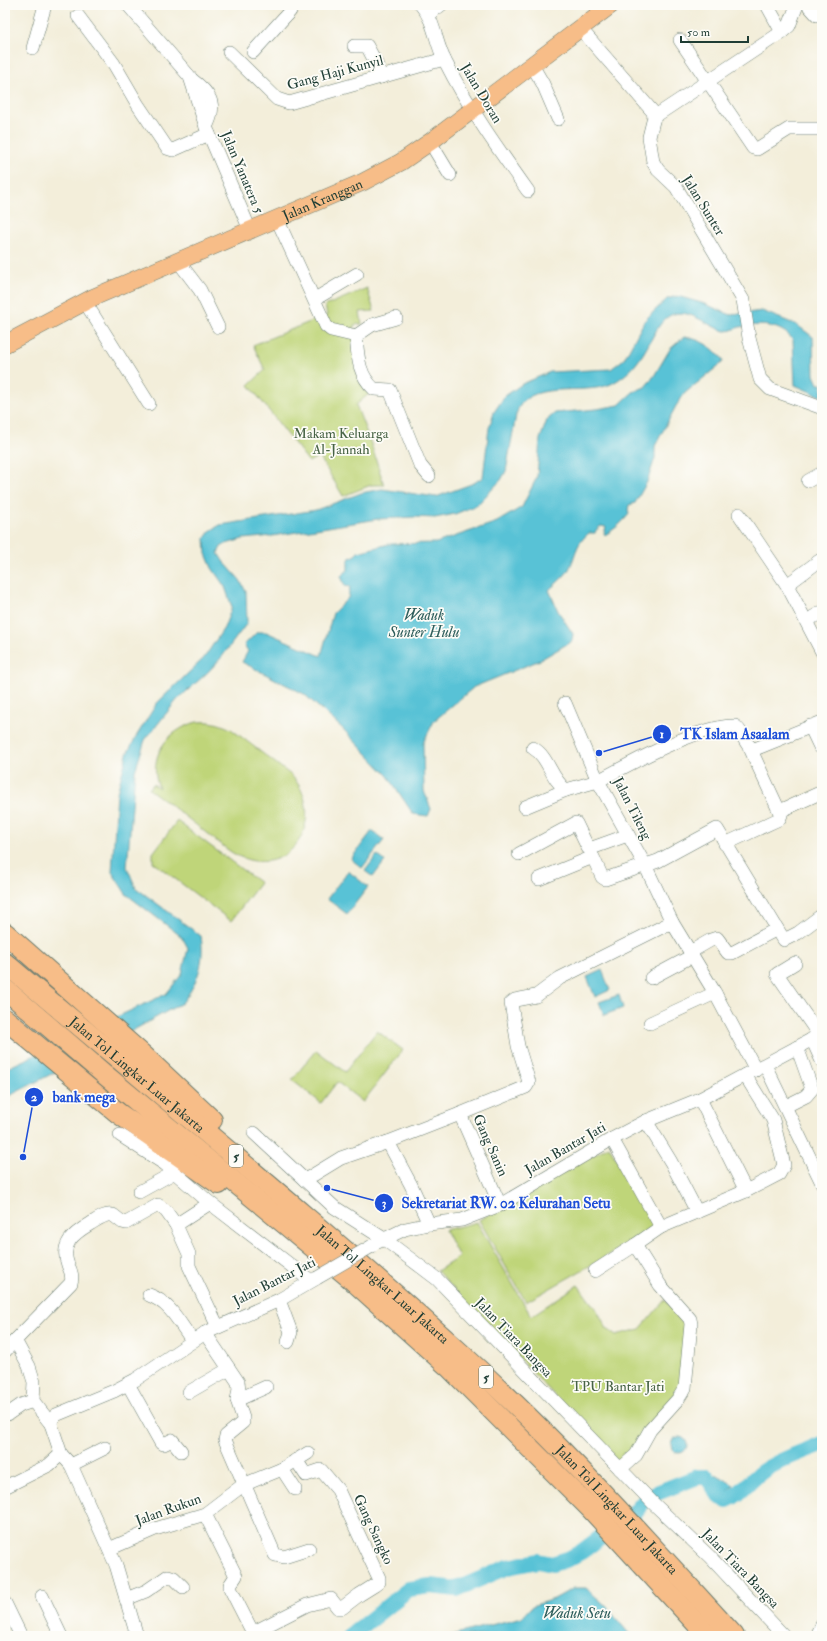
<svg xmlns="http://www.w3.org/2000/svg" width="827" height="1641" font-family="'IM FELL Double Pica',serif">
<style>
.green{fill:#bfd579;stroke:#6f8956}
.water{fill:#59c2d6;stroke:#3c8085}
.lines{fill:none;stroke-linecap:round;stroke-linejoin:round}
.river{stroke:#59c2d6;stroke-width:16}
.minor-casing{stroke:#697b6e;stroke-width:14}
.major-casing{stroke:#697b6e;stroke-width:18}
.highway-casing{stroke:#697b6e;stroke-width:22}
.minor{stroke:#fff;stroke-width:13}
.major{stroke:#f7bd88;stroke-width:17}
.highway{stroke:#f7bd88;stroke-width:20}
.minor-bridge-casing{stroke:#697b6e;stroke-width:14;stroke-linecap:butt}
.minor-bridge{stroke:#fff;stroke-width:13}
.labels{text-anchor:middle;stroke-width:3.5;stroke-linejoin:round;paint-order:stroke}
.shield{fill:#fdfcf7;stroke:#62766e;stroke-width:1}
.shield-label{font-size:13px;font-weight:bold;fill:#1f3d34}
.street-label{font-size:14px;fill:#1f3d34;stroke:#fdfcf7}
.park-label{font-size:14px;fill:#476345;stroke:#fdfcf7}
.water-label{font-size:15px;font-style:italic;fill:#2e5e5c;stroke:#fdfcf7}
.leader{fill:none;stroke:#1d4ed8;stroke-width:1.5}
.callout-dot{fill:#1d4ed8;stroke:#fdfcf7;stroke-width:1.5}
.mark-label{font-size:12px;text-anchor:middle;font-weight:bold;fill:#fff}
.callout-label{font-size:15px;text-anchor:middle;font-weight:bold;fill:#1d4ed8;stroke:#fdfcf7;stroke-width:3.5;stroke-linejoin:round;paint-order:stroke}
</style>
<rect width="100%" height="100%" fill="#fdfcf7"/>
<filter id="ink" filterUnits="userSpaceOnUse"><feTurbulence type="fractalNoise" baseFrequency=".025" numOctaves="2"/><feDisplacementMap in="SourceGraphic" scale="8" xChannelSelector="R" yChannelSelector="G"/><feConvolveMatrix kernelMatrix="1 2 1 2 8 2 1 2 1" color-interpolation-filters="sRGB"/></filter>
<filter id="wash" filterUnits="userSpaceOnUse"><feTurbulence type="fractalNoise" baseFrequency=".012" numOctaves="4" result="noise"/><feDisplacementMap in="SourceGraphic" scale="16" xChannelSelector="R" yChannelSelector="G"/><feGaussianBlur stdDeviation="0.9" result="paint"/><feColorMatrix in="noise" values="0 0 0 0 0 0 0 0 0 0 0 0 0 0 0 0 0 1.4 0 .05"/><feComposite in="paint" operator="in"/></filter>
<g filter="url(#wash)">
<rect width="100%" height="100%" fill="#f3eeda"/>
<g class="green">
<path d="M367,288L374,311L360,312L362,324L354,325L355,353L371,392L356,405L371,444L384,485H371L343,496L319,456L309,462L249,385L265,370L253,345L327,315L325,306Z"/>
<path d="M197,722C210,721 219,723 231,729L291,775C328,815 294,877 243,858C231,854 220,843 210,836C190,820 170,804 149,789L153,784L159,788C147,756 167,730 197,722Z"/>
<path d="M177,821L260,883L231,921L153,862V853Z"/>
<path d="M377,1031L403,1050L363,1102L337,1082L321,1103L292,1080L316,1050L345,1072Z"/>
<path d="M609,1146L656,1228L526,1302L479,1220Z"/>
<path d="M477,1222L531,1316L578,1285L598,1312L607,1329L616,1335L640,1329L665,1300L688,1321L681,1391L621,1466L437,1271L459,1257L445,1230Z"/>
</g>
<g class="water">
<path d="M677,296L705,304L731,315L762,311L797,325L813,337L814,375L818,384H822V397L795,385L793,340C780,323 760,324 740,327C736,328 731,331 726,331C708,328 688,305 669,316C660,322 656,331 651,340C641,359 631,374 611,384C584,397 525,377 516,415L506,471L501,480L477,505L455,514L435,518L415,517L378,519L272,536L243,539L226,544L221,547L218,553L223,561L240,580L246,592L247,623L221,658L207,673L177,700L145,740L135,771L127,867L136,888L201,936C205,962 198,983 182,1003L94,1052L5,1098V1069L166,994L182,974L188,948L182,937L126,894L112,872L117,793L127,754L137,735L157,703L204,658L224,628L232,607L225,587L212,568L206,554L205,538L210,531L220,525L316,510L361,493L382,489L436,497L474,483L483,477L489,428L494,412L505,396L522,384L550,372L611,369L624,359L645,320L667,299Z"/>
<path d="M684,337C701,339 712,347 723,359V362L685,393L676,406L655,446V458L647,482L635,503L629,505L628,510L629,514C621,524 616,528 605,535L604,533L606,527L601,526L596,530L595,533H589C574,546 577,554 569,569C565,577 555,584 549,590L558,611L573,634L572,641L540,660L474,687L434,721L423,743L424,791L431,809L428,816L413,814L388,776L342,728L304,694L242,662L248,651L244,645L257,632H266L321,656L333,613L348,598L350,587L345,586L341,576L348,570V562L351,556L353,557L358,552L389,544L436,543L497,522L522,507L537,477L540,439L547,420L555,413L597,409L619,405L633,392L645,387L654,376L670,349Z"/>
<path d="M372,831L384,840L362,868L351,859Z"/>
<path d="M377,855L385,861L373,877L365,871Z"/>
<path d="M348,871L368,887L347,914L327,899Z"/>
<path d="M602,970L610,990L595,997L587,977Z"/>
<path d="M619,995L623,1008L604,1015L599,1002Z"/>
<circle cx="679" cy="1445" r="8"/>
<path d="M716,1474L734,1485L726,1493L713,1478Z"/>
<path d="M574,1588H586L605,1605L631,1636H448L522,1617L532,1606L554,1599Z"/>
</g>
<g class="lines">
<path class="river" d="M350,1636L409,1589L430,1586L457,1589L508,1567L538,1561L552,1564L568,1559L581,1552L636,1511L645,1500L654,1494L697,1477H707L720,1497L727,1500C741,1495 750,1480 763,1471C781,1459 802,1452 822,1444"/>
</g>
</g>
<g filter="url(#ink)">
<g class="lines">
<defs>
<g id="minor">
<path d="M128,5L190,77L206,127L250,230"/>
<path d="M421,5C435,21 435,42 445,61C468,107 498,149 528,191"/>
<path d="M808,5L817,15"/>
<path d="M429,14L441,5"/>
<path d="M78,16L114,64L138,105L167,148L173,150L209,134"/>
<path d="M580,28L653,112L654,117L649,137L653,162L658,170L676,187L743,300L749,338L760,379L770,389L822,408"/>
<path d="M782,32L789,26L797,5"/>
<path d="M680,40L753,148L757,149L789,129H822"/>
<path d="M354,46H367L376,63L381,77"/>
<path d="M33,48L45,5"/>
<path d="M229,52L277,99L289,103L444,59"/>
<path d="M253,52L290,11V5"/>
<path d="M532,65L543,84L558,119"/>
<path d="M191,79C210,93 218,104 206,127"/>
<path d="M654,117L782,32L767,5"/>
<path d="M430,142L450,175"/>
<path d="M277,219L326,326L331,330L356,336C358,357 358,374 374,389L390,390L420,465L429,476"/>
<path d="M178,261L200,290L218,327"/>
<path d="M315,299L357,274"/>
<path d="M85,302L149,404"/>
<path d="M356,336L372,325L396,318"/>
<path d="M808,481L822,473"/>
<path d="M739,514L787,585L822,652"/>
<path d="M787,585L819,561"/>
<path d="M813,617L822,612"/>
<path d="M810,726L820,747"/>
<path d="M533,748C549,757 550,778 566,790"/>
<path d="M525,807L566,790L598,781L565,703"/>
<path d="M780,811L822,792"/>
<path d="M725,844L779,819L781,815L750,748"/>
<path d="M519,854L576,823L588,848H592L628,835"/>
<path d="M539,879L593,857L602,877L605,879L658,861L717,829L784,940L798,933L822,915"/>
<path d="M690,952L711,940L717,938L728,953H732L777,929"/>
<path d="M795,963L777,974L819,1035"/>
<path d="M651,978L692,956"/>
<path d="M650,1023L715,993"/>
<path d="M812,1039L822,1061"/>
<path d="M765,1065L822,1183"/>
<path d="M756,1070L715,993L672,922L645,865L598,781C629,764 700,725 735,726C744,732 744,747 755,749L822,722"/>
<path d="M700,1099L746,1191"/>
<path d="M786,1106L806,1096L812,1089L797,1047"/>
<path d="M646,1121L671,1162L697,1212"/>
<path d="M254,1133L334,1207L384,1239L437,1279L654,1504L710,1557L784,1636"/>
<path d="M120,1135L165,1164L210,1203L311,1281"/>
<path d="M612,1139L661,1227L635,1245L660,1285L690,1319L691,1324L685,1388L678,1399L650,1430L636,1455L620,1469"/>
<path d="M388,1142L411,1185L429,1224"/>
<path d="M305,1180L341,1158L388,1142L460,1114"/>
<path d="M139,1192L175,1172"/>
<path d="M500,1205L460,1114L526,1087L529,1082L518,1046L511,1003L515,1000L536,996L560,978L672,922"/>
<path d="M176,1225L210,1203"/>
<path d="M661,1227L746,1191L779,1174L784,1165L773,1120L745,1075"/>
<path d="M378,1242L405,1229L429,1224L462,1220L500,1205L612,1139L646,1121L700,1099L822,1034"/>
<path d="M595,1271L635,1245"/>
<path d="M149,1295C170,1302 180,1324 192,1340"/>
<path d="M279,1300L291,1332L288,1342"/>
<path d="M205,1333L238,1382L239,1389L237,1400L243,1418V1422L226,1436L225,1440L275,1555L284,1557L309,1549"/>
<path d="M16,1342L29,1366L34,1382L33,1401L51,1424"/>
<path d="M5,1351L71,1283C73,1276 71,1271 68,1265C60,1244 73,1234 90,1224C97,1220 105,1213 113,1215L122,1222L126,1223L158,1205L166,1211L176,1225L189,1254V1266L218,1327"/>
<path d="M128,1384L161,1443L164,1444L172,1440L181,1451"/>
<path d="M189,1392L229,1369"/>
<path d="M237,1400L266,1387"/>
<path d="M8,1414L21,1405L33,1401"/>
<path d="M61,1454L71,1465L116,1565L137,1636"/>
<path d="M71,1465L105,1448"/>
<path d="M282,1469L295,1489"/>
<path d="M5,1487L49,1465L61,1454L51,1424L52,1419L56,1415L114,1391L135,1380L205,1333L279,1300L317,1278"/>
<path d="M205,1514L236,1576L230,1585V1588L251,1629L256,1631L307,1605L331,1599L338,1608H342L359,1595L375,1585L379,1582V1578L338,1490L321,1470L306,1475L296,1460"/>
<path d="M109,1549L155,1529L205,1514L243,1485L282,1469L308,1453"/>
<path d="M42,1596L61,1636"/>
<path d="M126,1599L146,1591L168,1576L174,1578L183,1587"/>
<path d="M5,1603L21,1636"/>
<path d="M817,1636L822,1625"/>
</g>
<g id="major">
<path id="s1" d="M5,344L94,297L363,182L401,162L430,142L611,5"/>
</g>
<g id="highway">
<path d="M5,933L145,1057L212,1120"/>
<path id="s2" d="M5,963C159,1094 317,1222 467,1359C562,1445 648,1542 734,1636"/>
<path d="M5,989L104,1074L349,1277L449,1367L591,1509L708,1636"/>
<path d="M5,1019L118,1113L219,1184"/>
</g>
</defs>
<use href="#minor" class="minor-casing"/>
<use href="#major" class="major-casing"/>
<use href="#highway" class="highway-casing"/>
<use href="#minor" class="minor"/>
<use href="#major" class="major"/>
<use href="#highway" class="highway"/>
<defs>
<path id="minor-bridge" d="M317,1278L372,1246"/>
</defs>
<use href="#minor-bridge" class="minor-bridge-casing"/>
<use href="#minor-bridge" class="minor-bridge"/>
</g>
</g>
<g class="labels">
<g class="shield">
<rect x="229" y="1145" width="14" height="22" rx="3"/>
<rect x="479" y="1366" width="14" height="22" rx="3"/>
</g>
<g class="shield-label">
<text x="236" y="1161">5</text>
<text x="486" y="1382">5</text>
</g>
<g class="street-label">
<text transform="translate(335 72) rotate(-15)" y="5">Gang Haji Kunyil</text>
<text transform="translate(482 93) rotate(59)" y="5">Jalan Doran</text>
<text transform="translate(243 172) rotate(67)" y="5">Jalan Yanatera 5</text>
<text dy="5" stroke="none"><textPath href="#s1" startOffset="349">Jalan Kranggan</textPath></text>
<text transform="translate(704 205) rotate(58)" y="5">Jalan Sunter</text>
<text transform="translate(633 808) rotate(63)" y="5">Jalan Tileng</text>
<text dy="5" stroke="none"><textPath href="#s2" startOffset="173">Jalan Tol Lingkar Luar Jakarta</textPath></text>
<text transform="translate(491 1145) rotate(66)" y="5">Gang Sanin</text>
<text transform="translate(565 1148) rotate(-30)" y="5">Jalan Bantar Jati</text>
<text transform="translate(274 1281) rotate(-27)" y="5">Jalan Bantar Jati</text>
<text dy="5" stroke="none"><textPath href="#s2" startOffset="496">Jalan Tol Lingkar Luar Jakarta</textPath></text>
<text transform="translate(514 1337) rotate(46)" y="5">Jalan Tiara Bangsa</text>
<text transform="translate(168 1509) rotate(-20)" y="5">Jalan Rukun</text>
<text dy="5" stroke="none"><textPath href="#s2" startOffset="821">Jalan Tol Lingkar Luar Jakarta</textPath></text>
<text transform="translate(374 1529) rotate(65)" y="5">Gang Sangko</text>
<text transform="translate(741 1568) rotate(46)" y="5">Jalan Tiara Bangsa</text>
</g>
<g class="park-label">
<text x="341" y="438">Makam Keluarga<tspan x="341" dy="16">Al-Jannah</tspan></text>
<text x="618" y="1391">TPU Bantar Jati</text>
</g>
<g class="water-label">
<text x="424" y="620">Waduk<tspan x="424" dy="17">Sunter Hulu</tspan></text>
<text x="577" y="1618">Waduk Setu</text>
</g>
</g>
<path class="leader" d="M599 753L662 734M23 1157L34 1097M327 1188L384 1203"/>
<g class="callout-dot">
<circle cx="599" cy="753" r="4"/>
<circle cx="23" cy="1157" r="4"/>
<circle cx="327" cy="1188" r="4"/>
<circle cx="662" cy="734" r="10"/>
<circle cx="34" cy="1097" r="10"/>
<circle cx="384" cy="1203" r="10"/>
</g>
<g class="mark-label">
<text x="662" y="738">1</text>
<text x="34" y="1101">2</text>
<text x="384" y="1207">3</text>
</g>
<g class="callout-label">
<text x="735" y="739">TK Islam Asaalam</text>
<text x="84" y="1102">bank mega</text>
<text x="506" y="1208">Sekretariat RW. 02 Kelurahan Setu</text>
</g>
<rect width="827" height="1641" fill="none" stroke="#fdfcf7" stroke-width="20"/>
<path d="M681 36v6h67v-6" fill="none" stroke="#1f3d34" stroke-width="2"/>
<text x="687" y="36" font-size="12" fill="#1f3d34" stroke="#fdfcf7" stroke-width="3" paint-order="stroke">50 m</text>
</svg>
